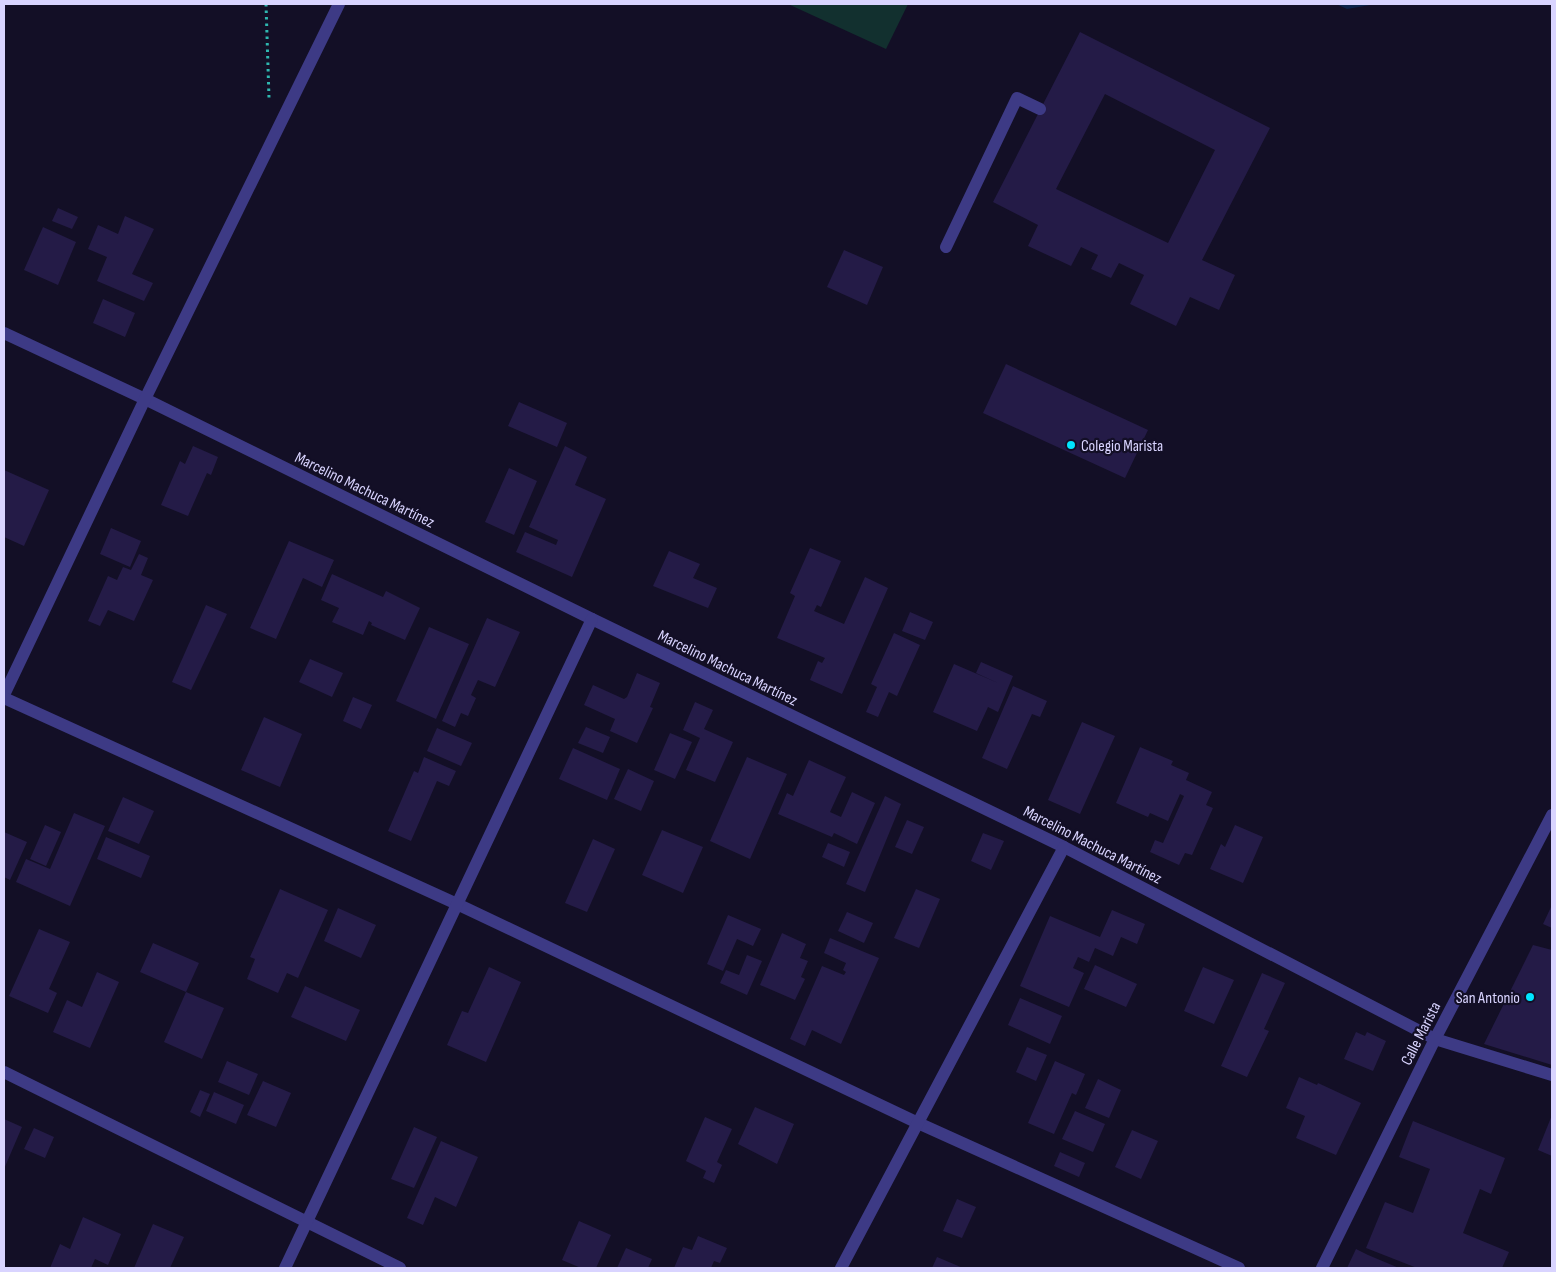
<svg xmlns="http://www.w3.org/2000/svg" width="1556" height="1272" font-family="'Sofia Sans Condensed',sans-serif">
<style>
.green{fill:#12302f}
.water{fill:#0c2248}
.building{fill:#241b47;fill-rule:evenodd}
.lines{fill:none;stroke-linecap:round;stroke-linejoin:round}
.path{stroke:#2fb8b0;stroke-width:3;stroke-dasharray:2.5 4;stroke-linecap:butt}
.street{stroke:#3d3a85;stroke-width:12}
.poi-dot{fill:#00e5ff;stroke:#130f26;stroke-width:2}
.labels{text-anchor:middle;stroke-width:4.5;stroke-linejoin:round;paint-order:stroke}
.poi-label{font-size:16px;fill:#d9d4ff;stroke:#130f26;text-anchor:start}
.street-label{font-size:16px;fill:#d9d4ff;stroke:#130f26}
</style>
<rect width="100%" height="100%" fill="#130f26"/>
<path class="green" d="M788,4H908L886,49Z"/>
<path class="water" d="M1336,4H1376L1347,9Z"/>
<g class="building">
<path d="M1080,32L1270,128L1202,260L1235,275L1219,310L1190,297L1176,326L1130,304L1144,275L1119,263L1111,278L1091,269L1098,255L1081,247L1071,266L1028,246L1038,225L993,202ZM1105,94L1215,150L1168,243L1056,189Z"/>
<path d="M58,208L78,217L72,229L52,221Z"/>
<path d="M125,216L154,229L132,274L153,283L144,301L97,281L107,257L88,249L98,225L118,234Z"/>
<path d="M43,227L76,242L58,285L24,270Z"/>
<path d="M844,250L883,267L867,305L827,287Z"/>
<path d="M103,299L135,313L125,337L93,323Z"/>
<path d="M1006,364L1148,430L1125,478L983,413Z"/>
<path d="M519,402L567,423L557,447L508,426Z"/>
<path d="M193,446L218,457L211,475L207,473L188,516L161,505L180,461L185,464Z"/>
<path d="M565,446L587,457L575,485L606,499L572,577L516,552L525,532L556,545L558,540L529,527Z"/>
<path d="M509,468L537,481L514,535L485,522Z"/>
<path d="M4,470L49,490L24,546L4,537Z"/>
<path d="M111,528L141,541L130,567L100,554Z"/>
<path d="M289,541L334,560L322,587L303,578L276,639L250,628Z"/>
<path d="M810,548L841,561L821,607L817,605L814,611L844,624L865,577L888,588L842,694L810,680L818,661L822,663L825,658L777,638L795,596L790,593Z"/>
<path d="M669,551L700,564L693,578L717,588L708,608L653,586Z"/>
<path d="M139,554L148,558L141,575L153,580L134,621L108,610L100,626L88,621L108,576L117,580L123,567L131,570Z"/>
<path d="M332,574L383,597L386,591L420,608L405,640L371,625L372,623L369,621L363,635L332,622L339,608L321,600Z"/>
<path d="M206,605L227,614L191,690L172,682Z"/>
<path d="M910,612L933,622L925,640L902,631Z"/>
<path d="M487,618L520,632L495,687L478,680L471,695L476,698L468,716L461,713L455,727L442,721Z"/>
<path d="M429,627L469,644L436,719L396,701Z"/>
<path d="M894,633L920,645L897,696L889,692L878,717L866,712L877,687L871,684Z"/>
<path d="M310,659L343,673L332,697L299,682Z"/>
<path d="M981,662L1013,676L998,712L988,707L977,731L933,712L954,664L998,683L976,673Z"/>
<path d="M637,673L660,683L650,707L653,708L637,743L610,731L615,719L584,705L593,685L624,699L627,697Z"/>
<path d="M1013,686L1047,701L1040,717L1032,714L1007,769L982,758Z"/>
<path d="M353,697L372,705L361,729L343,721Z"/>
<path d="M695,702L713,710L704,729L733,742L715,782L686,770L700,738L683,730Z"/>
<path d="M264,717L302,734L280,787L241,770Z"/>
<path d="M1082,722L1115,736L1080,814L1048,800Z"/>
<path d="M586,727L610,737L603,753L578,743Z"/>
<path d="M437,728L472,743L461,766L427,751Z"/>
<path d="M670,733L692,742L675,779L654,770Z"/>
<path d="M1140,747L1173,761L1171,765L1189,773L1186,780L1212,792L1206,805L1213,808L1192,855L1185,853L1179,865L1150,852L1155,840L1163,843L1184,796L1180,794L1168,821L1150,813L1148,817L1116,803Z"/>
<path d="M573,748L620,769L607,800L559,779Z"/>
<path d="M424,757L456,771L449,786L437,781L411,841L388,831L414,771L418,773Z"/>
<path d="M747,757L787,774L750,859L710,841Z"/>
<path d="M809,760L846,777L830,812L841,817L852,792L875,803L857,844L834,833L832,837L778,814L787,793L793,796Z"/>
<path d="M628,769L654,781L641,811L614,799Z"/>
<path d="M885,796L901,804L865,892L846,884Z"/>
<path d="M123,797L154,811L139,844L108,831Z"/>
<path d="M74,813L105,826L70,906L16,882L26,859L50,869Z"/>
<path d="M907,820L924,827L912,854L895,847Z"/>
<path d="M45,825L61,832L46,866L30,859Z"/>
<path d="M1235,825L1263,837L1243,883L1210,869L1221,844L1225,847Z"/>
<path d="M662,830L703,847L683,893L642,875Z"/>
<path d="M4,832L27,842L10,880L4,877Z"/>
<path d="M983,833L1004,841L991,870L971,861Z"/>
<path d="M106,837L150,856L141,878L97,859Z"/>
<path d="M593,839L615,849L587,912L565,903Z"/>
<path d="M828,843L850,852L844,867L822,857Z"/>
<path d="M280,889L328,910L298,978L287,973L278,993L247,979L255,959L250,957Z"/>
<path d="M916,889L940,899L919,948L894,938Z"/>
<path d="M1552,905V928L1543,924Z"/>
<path d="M338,908L376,925L361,958L324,941Z"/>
<path d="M1112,910L1145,924L1137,944L1121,937L1113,956L1095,948L1089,962L1078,957L1073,968L1084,973L1069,1007L1020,986L1050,916L1100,937Z"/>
<path d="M847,912L873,923L864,943L838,931Z"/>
<path d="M728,915L761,929L753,946L737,939L723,971L707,964Z"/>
<path d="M39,929L70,942L49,989L57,993L48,1013L9,996Z"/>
<path d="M782,933L806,944L800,958L808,961L801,977L805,979L795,1000L760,985Z"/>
<path d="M830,938L879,958L841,1044L812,1030L805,1046L790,1039L822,966L844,975L846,972L843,970L846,963L824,953Z"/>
<path d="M153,943L199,963L186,992L224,1008L202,1059L164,1042L186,992L140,972Z"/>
<path d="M1533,945L1552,950V1065L1484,1044Z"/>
<path d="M747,955L762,961L747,995L720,983L726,970L739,975Z"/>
<path d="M1095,965L1137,984L1126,1007L1084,989Z"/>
<path d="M489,967L521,982L486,1062L447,1045L462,1011L468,1013Z"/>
<path d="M1203,967L1234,980L1214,1024L1184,1011Z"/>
<path d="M97,972L119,982L90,1048L53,1032L67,1000L82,1007Z"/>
<path d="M1262,973L1285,983L1264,1029L1269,1031L1247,1077L1221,1066Z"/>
<path d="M305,986L360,1010L346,1041L291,1017Z"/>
<path d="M1020,998L1062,1016L1050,1044L1008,1025Z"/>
<path d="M1356,1032L1365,1036L1367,1032L1386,1041L1373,1071L1344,1059Z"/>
<path d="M1027,1047L1047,1055L1036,1081L1016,1072Z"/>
<path d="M227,1061L258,1074L249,1095L218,1082Z"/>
<path d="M1055,1061L1085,1074L1076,1095L1072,1093L1054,1134L1028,1123Z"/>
<path d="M1299,1077L1317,1085L1318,1083L1361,1103L1336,1155L1296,1138L1305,1116L1286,1108Z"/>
<path d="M1098,1079L1121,1090L1109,1118L1085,1108Z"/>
<path d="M263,1081L291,1093L276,1127L247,1115Z"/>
<path d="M200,1090L210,1094L200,1117L190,1112Z"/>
<path d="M214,1092L244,1105L236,1124L206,1111Z"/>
<path d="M755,1107L794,1124L777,1164L738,1144Z"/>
<path d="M1075,1111L1105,1124L1093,1152L1062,1139Z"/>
<path d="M1552,1115V1156L1538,1150Z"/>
<path d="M705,1117L732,1129L717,1162L722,1165L714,1183L703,1178L706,1171L686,1161Z"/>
<path d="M4,1119L22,1127L4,1169Z"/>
<path d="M1413,1121L1505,1158L1491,1194L1480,1189L1463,1233L1509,1252L1502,1268H1417L1366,1248L1385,1202L1413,1213L1430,1169L1399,1157Z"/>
<path d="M414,1127L437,1137L414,1188L391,1179Z"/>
<path d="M34,1128L54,1137L45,1158L24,1149Z"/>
<path d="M1132,1130L1158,1141L1141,1179L1115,1167Z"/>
<path d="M441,1141L478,1157L456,1207L435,1197L423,1225L407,1218Z"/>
<path d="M1060,1152L1085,1163L1079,1177L1054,1166Z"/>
<path d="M957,1199L976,1207L962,1238L943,1231Z"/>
<path d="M83,1217L121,1234L108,1265L95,1259L91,1268H50L60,1244L70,1249Z"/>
<path d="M579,1221L611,1235L596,1268H581L562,1260Z"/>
<path d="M153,1224L184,1237L170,1268H134Z"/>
<path d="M698,1236L727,1248L720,1263L714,1261L711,1268H674L683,1247L692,1250Z"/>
<path d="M626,1248L652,1259L648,1268H617Z"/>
<path d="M1356,1249L1368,1255L1399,1268H1347Z"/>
<path d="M937,1257L963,1268H932Z"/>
</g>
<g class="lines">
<path class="path" d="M266,4L269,98"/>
<g class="street">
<path d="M946,247L1017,98L1040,109"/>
<path d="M4,333L145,399L592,619L1064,847L1435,1039L1552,1075"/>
<path d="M4,695L145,399L339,4"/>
<path d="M4,698L457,904L918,1123L1239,1268"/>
<path d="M4,1072L400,1268"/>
<path d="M285,1268L592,619"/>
<path d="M841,1268L1064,847"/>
<path d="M1322,1268L1435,1039L1552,815"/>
</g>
</g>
<g class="poi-dot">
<circle cx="1071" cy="445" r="5"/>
<circle cx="1530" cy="997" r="5"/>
</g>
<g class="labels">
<g class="poi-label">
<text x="1081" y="451">Colegio Marista</text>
<text x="1520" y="1003" text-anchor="end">San Antonio</text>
</g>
<g class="street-label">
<text transform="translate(365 489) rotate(26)" y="6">Marcelino Machuca Martínez</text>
<text transform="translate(728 667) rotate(26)" y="6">Marcelino Machuca Martínez</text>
<text transform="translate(1093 844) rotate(27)" y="6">Marcelino Machuca Martínez</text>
<text transform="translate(1420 1033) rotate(-63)" y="6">Calle Marista</text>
</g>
</g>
<rect width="1556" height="1272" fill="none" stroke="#d9d4ff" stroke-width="10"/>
</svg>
